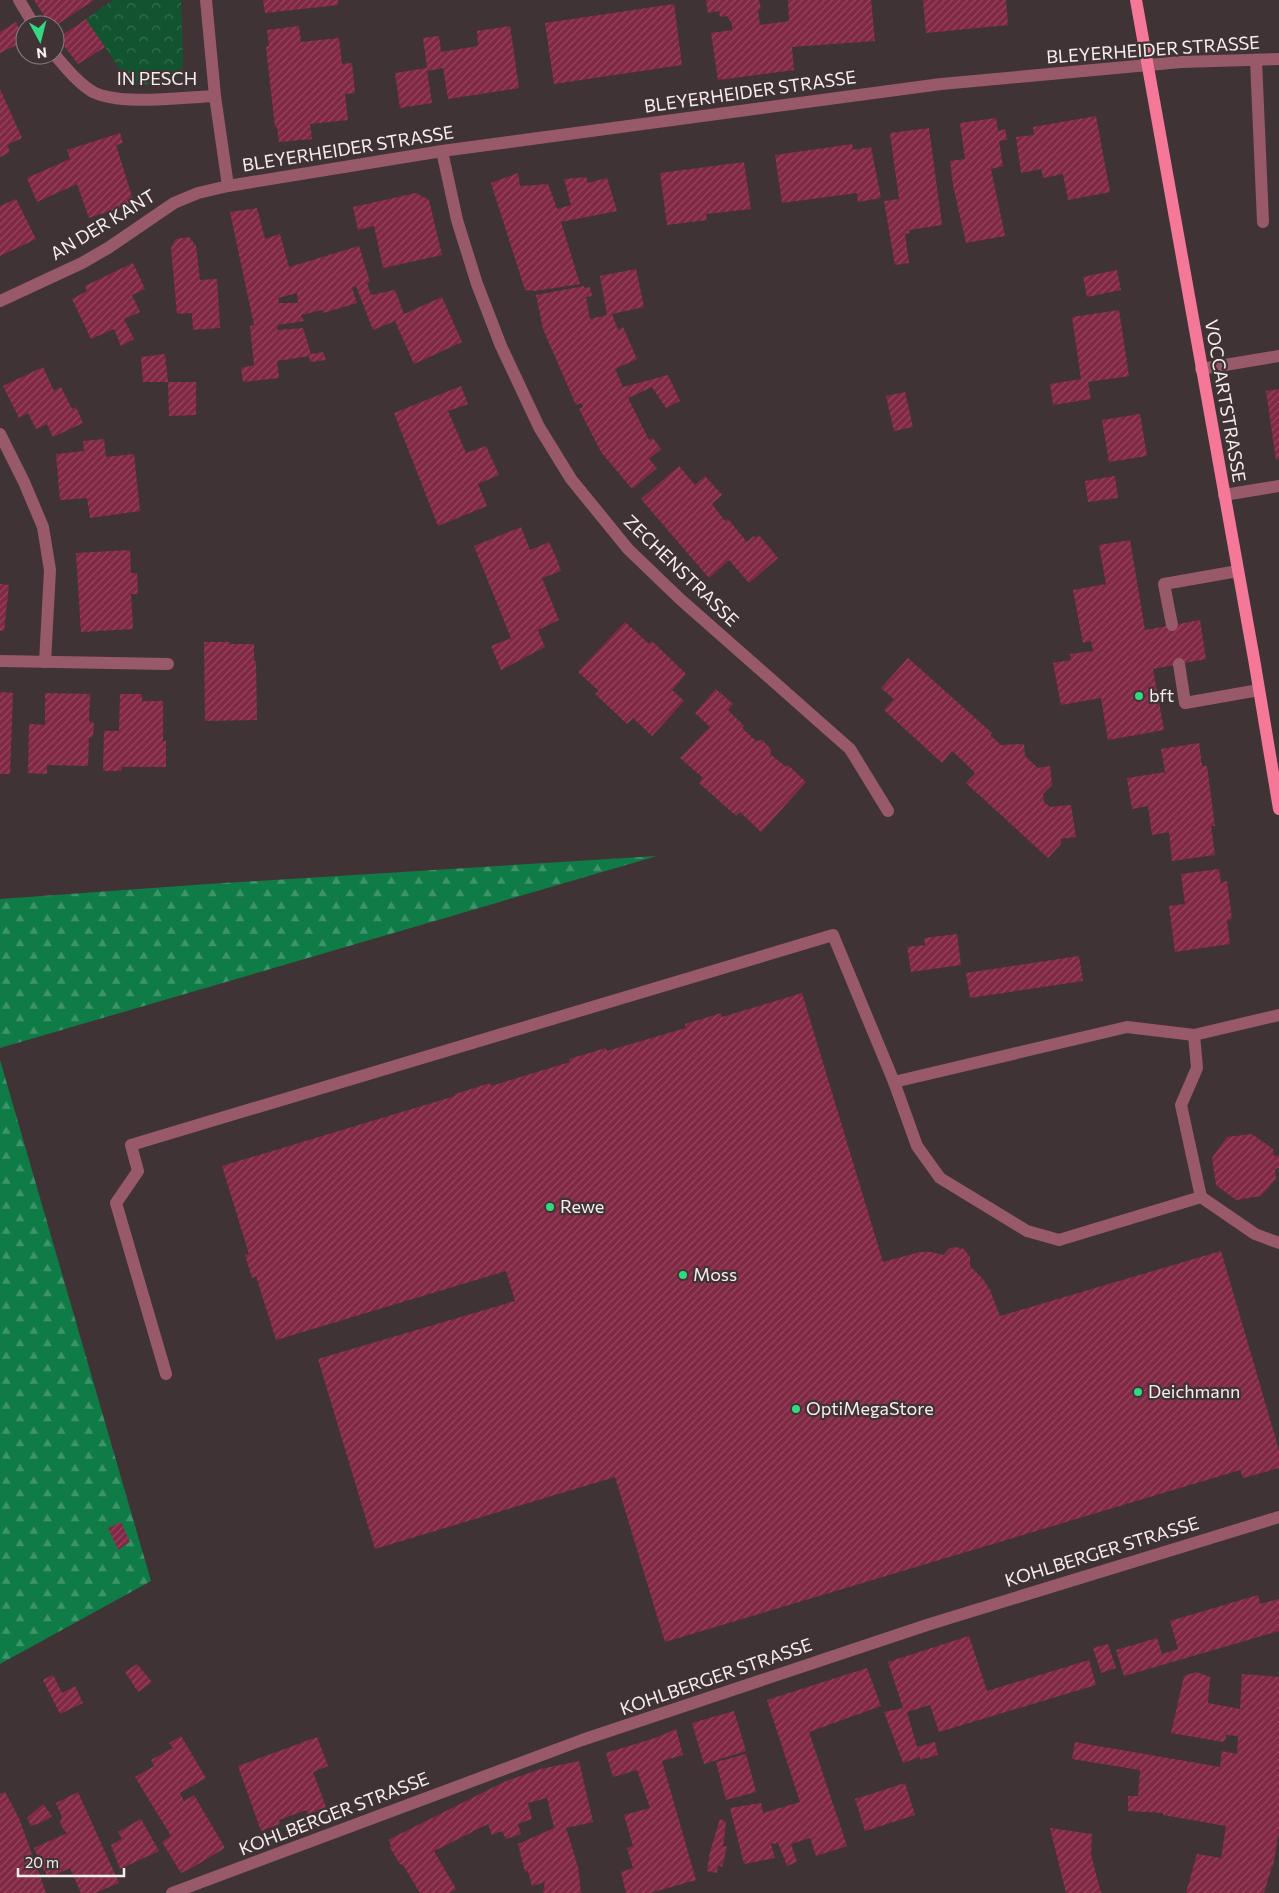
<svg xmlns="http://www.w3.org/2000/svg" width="1279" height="1893" font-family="Commissioner,sans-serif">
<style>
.forest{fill:url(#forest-firs)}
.park{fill:url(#park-crowns)}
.building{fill:url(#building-hatch);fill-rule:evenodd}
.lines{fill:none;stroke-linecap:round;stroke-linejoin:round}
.lane{stroke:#985a68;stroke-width:12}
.street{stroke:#985a68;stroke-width:12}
.primary{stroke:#f67899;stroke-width:12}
.poi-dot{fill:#34d881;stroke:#403335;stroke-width:2}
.labels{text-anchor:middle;stroke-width:4.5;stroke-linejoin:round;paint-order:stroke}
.street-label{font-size:18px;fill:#f6edef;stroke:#403335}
.poi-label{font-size:18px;fill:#f6edef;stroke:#403335;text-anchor:start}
</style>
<defs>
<pattern id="forest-firs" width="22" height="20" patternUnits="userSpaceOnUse" patternTransform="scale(1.25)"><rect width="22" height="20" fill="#0f7b46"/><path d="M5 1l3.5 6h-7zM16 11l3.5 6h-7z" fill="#3e946a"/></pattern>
<pattern id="park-crowns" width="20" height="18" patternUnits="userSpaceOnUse" patternTransform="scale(1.25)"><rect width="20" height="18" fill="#135430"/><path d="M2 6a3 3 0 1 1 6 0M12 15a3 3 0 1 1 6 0" fill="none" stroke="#366d4e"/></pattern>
<pattern id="building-hatch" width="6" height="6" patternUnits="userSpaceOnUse" patternTransform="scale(1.25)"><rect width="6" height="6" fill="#812844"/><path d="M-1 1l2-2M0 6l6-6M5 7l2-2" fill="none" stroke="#93485f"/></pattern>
</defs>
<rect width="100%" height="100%" fill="#403335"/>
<g class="forest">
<path d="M657,856L0,1048V899L208,884Z"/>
<path d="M0,1060L151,1581L0,1664Z"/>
</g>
<path class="park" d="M113,0H181L183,62L181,73L173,83L162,85L130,84L86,19Z"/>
<g class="building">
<path d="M34,0H94L55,26L50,25Z"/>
<path d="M263,0H338V5L265,13Z"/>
<path d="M706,0H759L761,9L758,10L760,25L789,21L788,0H871L875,41L792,47L794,70L718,80L711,33L732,30V24L727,16L720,17L719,11L708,13Z"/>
<path d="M923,0H1006L1008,25L926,33Z"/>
<path d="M674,4L682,65L554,84L545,23Z"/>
<path d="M86,19L105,47L78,64L58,38Z"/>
<path d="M16,22L25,41L0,53V32Z"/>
<path d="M299,26L301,42L339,38L342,64L352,63L355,93L345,94L348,120L310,124L312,139L279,142L277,127H275L266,47L269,46L267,30Z"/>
<path d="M510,26L519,88L448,99L443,68L427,71L432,103L400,108L395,73L427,68L423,38L439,36L441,52L478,46L477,31Z"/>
<path d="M0,89L22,138L7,145L10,152L0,157Z"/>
<path d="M1096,116L1110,192L1068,200L1063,174L1043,178L1041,169L1021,173L1016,137L1034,135L1033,127Z"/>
<path d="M996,118L998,131L1005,129L1007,140L999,141L1003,166L991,169L1005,236L966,243L953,185L950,161L965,159L960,123Z"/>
<path d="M929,128L942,225L909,230L910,233L905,234L909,263L895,265L884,201L899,199L890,133Z"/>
<path d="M120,133L123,143L116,145L134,203L89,218L77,184L37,202L27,178L70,159L67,150Z"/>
<path d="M852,144L853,150L871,147L881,198L858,202L857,193L782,203L775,155Z"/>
<path d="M744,162L751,209L706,214L707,220L667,225L660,173Z"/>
<path d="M518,173L520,186L548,184L557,209L571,205L564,179L586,177L588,183L607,178L617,211L561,222L580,284L535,291L525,290L491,183Z"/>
<path d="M416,193L429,200L442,255L383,268L374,226L358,230L353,207Z"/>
<path d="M16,199L36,239L0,256V206Z"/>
<path d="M257,208L265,239L280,234L289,267L359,246L370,282L367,283L371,295L395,290L404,314L442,297L462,342L414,364L395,321L373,330L356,286L352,288L357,303L323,313L322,310L301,315L304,321L278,325L277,330L303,328L311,354L323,352L326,360L310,362L309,356L277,361L279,378L243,382L241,368L254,365L250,326L254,325L230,212ZM297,293L298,303H279L278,298Z"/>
<path d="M189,237L196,246L200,280L217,279L220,328L193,330L192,313L177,314L171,248L176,239Z"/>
<path d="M133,263L145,289L132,295L140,312L124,319L134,339L121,346L114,329L91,339L72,299L87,291L85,286Z"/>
<path d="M636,269L644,307L612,314L618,330L623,327L637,359L615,369L623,387L668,375L680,401L666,408L652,387L628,398L649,440L653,438L661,449L649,459L657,468L632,489L601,452L579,409L583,407L581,403L576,405L543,329L536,295L584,286V288L590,287L592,296L586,297L590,319L607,315L600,276Z"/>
<path d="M1117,270L1121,290L1087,297L1083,277Z"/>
<path d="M1119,310L1129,376L1088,382L1091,399L1053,405L1050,384L1081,379L1072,317Z"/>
<path d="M165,354L168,382H143L141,357Z"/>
<path d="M43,367L54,391L61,387L72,409L76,407L83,423L53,437L47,424L36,429L28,413L19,418L3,386Z"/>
<path d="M168,382H196V415L169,416Z"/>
<path d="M461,386L468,404L448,411L466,453L486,446L499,475L478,484L487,506L438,526L394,413Z"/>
<path d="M1279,389V459L1276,460L1266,391Z"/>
<path d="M905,392L913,427L894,431L886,396Z"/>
<path d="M1140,414L1147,456L1109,462L1102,420Z"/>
<path d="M104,439L106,457L134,454L140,511L90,518L87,498L60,500L56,454L84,451L83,441Z"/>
<path d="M679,466L695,485L705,476L722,495L712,504L725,521L728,519L747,542L754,536L755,538L759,535L778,558L749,583L729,560L709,578L641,499Z"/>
<path d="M1115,476L1118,498L1088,502L1085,481Z"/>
<path d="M521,527L530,550L549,542L556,557L561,571L542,578L559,620L538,630L545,647L501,670L491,646L511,638L474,546Z"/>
<path d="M1130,540L1145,630L1200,620L1206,659L1153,669L1164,730L1108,740L1101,698L1061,705L1053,663L1071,660L1070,654L1093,651L1091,641L1083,643L1073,590L1106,584L1099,545Z"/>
<path d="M130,550L131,573H137L138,594H131L133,629L81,632L76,553Z"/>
<path d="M0,584L9,585L4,631H0Z"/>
<path d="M625,622L649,644L652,641L686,674L672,690L684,701L652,736L633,718L627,724L595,694L599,691L578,672Z"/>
<path d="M204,642H230L229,644H254V661H256L257,720L205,721Z"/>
<path d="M908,658L992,733L990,735L1001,745L1024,744L1025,756L1038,768L1050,766L1052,785L1043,794L1044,802L1050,807L1071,805L1076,837L1061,839V844L1048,858L966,783L975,773L964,762L952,751L942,763L884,710L894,699L881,688Z"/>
<path d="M716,689L733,704L728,710L744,726L742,728L756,741L762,740L771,749L770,754L786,767L788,765L806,782L761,832L740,812L736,816L699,783L703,778L680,758L710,727L695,713Z"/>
<path d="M0,692L13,693L10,774H0Z"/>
<path d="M45,693L90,694L89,721L94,723L93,736L89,738L88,766L47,765V774L28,773L29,724L45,725Z"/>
<path d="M120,694H142V701H163V741H166V767H122L121,771H103L104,731H119Z"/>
<path d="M1199,743L1202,766H1207L1211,797L1215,826H1211L1215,855L1172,861L1169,832L1152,835L1148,806L1132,809L1127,778L1165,772L1161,749Z"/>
<path d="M1219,869L1221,883L1227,881L1232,919L1227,920L1230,944L1175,952L1169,906L1185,904L1181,874Z"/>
<path d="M957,934L961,965L911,972L907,947L925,945L924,938Z"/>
<path d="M1079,956L1083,981L970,998L966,973Z"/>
<path d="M802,993L883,1262L920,1252H931L943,1255L950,1248L955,1247L964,1249L970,1257V1266L983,1279L990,1290L1000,1316L1221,1251L1279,1450V1468L1243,1478L1240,1470L665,1642L615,1477L375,1549L318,1359L515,1301L506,1271L276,1340L256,1276L252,1278L245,1255L249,1254L222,1166L455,1096V1094L490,1083L491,1086L570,1062L569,1059L606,1048L607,1051L686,1028L685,1024L721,1013L722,1017Z"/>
<path d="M1252,1134L1273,1149L1274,1156L1279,1155V1168L1275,1169L1276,1179L1261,1196L1236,1200L1216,1185L1212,1158L1227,1137Z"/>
<path d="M121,1522L130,1542L118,1550L108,1528Z"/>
<path d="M1258,1595L1260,1604L1279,1599V1631L1124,1676L1116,1650L1157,1638L1162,1654L1178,1649L1170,1621Z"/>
<path d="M969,1636L987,1691L1089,1660L1096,1685L939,1732L930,1705L907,1712L917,1747L935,1742L938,1755L920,1760V1757L903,1763L884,1712L903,1708L888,1662Z"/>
<path d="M1108,1644L1116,1668L1101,1673L1093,1648Z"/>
<path d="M137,1664L152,1682L138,1692L125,1672Z"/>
<path d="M867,1668L881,1706L809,1732L847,1846L816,1856L810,1838L791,1844L797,1862L787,1866L778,1843L771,1844L775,1858L744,1864L730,1808L761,1803L763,1813L800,1802L767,1700Z"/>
<path d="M1196,1672L1210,1677L1208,1703L1240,1709L1242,1674L1279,1677V1832L1273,1866H1272L1264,1893H1186L1197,1854L1221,1858L1226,1826L1163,1815V1813L1128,1811V1796H1138L1140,1770L1072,1759L1075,1742L1220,1767L1222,1751L1237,1754L1238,1736L1226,1735V1739L1223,1742L1171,1733L1184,1676Z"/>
<path d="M53,1675L62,1693L75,1686L83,1703L60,1714L43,1680Z"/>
<path d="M734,1711L746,1751L704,1764L692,1723Z"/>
<path d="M676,1729L683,1755L662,1761L696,1880L650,1893H626L621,1872L633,1868L627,1848L633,1846L624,1815L650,1808L637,1770L613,1777L606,1753L655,1738Z"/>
<path d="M181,1736L206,1778L180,1793L184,1801L194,1795L225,1848L190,1869L181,1873L162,1842L171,1836L135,1777L154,1766L151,1760L173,1748L169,1743Z"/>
<path d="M317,1737L328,1766L313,1772L326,1807L308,1814L306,1810L279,1820L280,1824L261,1831L238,1766Z"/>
<path d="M746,1754L756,1792L726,1800L716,1762Z"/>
<path d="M579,1761L593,1822L566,1828L578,1867L581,1893H543L545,1882L532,1886L528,1871L525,1872L518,1844L554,1828L547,1798L528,1803L532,1819L518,1824L521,1834L506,1839L502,1831L492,1835L488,1824L434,1851L456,1889L449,1893H420L403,1865L400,1864L390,1848L391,1845L388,1840L506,1781L541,1769Z"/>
<path d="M905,1783L915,1815L865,1831L855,1799Z"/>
<path d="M5,1792L19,1818L46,1893H0V1794Z"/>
<path d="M78,1792L119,1883L95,1893H81L70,1868L48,1878L34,1848L67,1833L63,1829L60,1822L62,1817L56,1803Z"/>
<path d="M43,1804L52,1816L43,1822L31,1826L27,1818Z"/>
<path d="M141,1819L159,1851L120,1869L111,1845L122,1839L118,1832Z"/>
<path d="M720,1819L726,1822L723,1847L727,1846L722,1867L718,1865L717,1873L707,1871L710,1852Z"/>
<path d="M1050,1828L1092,1834L1091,1855L1101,1893H1066Z"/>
</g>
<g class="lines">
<g class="lane">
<path d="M1256,60L1263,222"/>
<path d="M1201,369L1279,356"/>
<path d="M1224,495L1279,486"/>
<path d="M1172,625L1164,584L1238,571"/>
<path d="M1179,664L1185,703L1259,690"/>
<path d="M1194,1035L1197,1068L1181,1105L1201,1197"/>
<path d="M894,1082L917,1146L940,1178L1027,1231L1059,1240L1201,1197L1255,1234L1279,1243"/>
<path d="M166,1374L116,1203L138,1171L131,1145L833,935L894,1082L1127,1027L1194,1035L1279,1015"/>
</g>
<g class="street">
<path d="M19,0L34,25"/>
<path d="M206,0L215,96L228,186"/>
<path d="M55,55C66,68 78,83 93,92C120,106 184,97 215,96"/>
<path d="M442,151L457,220L477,284L501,346L539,427L571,479L628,549L680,599L850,749L888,811"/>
<path d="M0,301L82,263L108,248L174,203L198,193L228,186L442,151L941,84L1181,62L1279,59"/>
<path d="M0,434L24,482L43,527L50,570L45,662"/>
<path d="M0,661L168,664"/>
<path d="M172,1893L582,1740L930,1624L1279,1517"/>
</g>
<path class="primary" d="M1136,0L1254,659L1279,809"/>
</g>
<g class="poi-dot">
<circle cx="1139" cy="696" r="5"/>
<circle cx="550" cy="1207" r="5"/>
<circle cx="683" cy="1275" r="5"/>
<circle cx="1138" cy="1392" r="5"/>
<circle cx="796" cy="1409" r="5"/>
</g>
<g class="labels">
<g class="street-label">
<text transform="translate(1153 50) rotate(-4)" y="6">BLEYERHEIDER STRASSE</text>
<text x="157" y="85">IN PESCH</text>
<text transform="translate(750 92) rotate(-8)" y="6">BLEYERHEIDER STRASSE</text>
<text transform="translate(348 149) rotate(-9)" y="6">BLEYERHEIDER STRASSE</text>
<text transform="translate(103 225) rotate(-31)" y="6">AN DER KANT</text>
<text transform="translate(1225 401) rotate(80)" y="6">VOCCARTSTRASSE</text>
<text transform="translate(681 571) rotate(44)" y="6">ZECHENSTRASSE</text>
<text transform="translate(1102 1552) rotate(-17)" y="6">KOHLBERGER STRASSE</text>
<text transform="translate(716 1677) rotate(-19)" y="6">KOHLBERGER STRASSE</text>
<text transform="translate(334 1814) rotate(-21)" y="6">KOHLBERGER STRASSE</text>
</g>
<g class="poi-label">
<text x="1149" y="702">bft</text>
<text x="560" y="1213">Rewe</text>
<text x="693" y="1281">Moss</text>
<text x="1148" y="1398">Deichmann</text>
<text x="806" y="1415">OptiMegaStore</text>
</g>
</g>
<g transform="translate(40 40) rotate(173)"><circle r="24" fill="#403335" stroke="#897d7f"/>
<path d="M0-4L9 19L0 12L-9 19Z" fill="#34d881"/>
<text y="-8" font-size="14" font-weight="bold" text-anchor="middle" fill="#f6edef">N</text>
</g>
<path d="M18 1868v8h106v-8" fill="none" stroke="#f6edef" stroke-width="2.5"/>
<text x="25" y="1868" font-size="15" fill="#f6edef" stroke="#403335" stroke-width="4" paint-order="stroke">20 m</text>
</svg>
